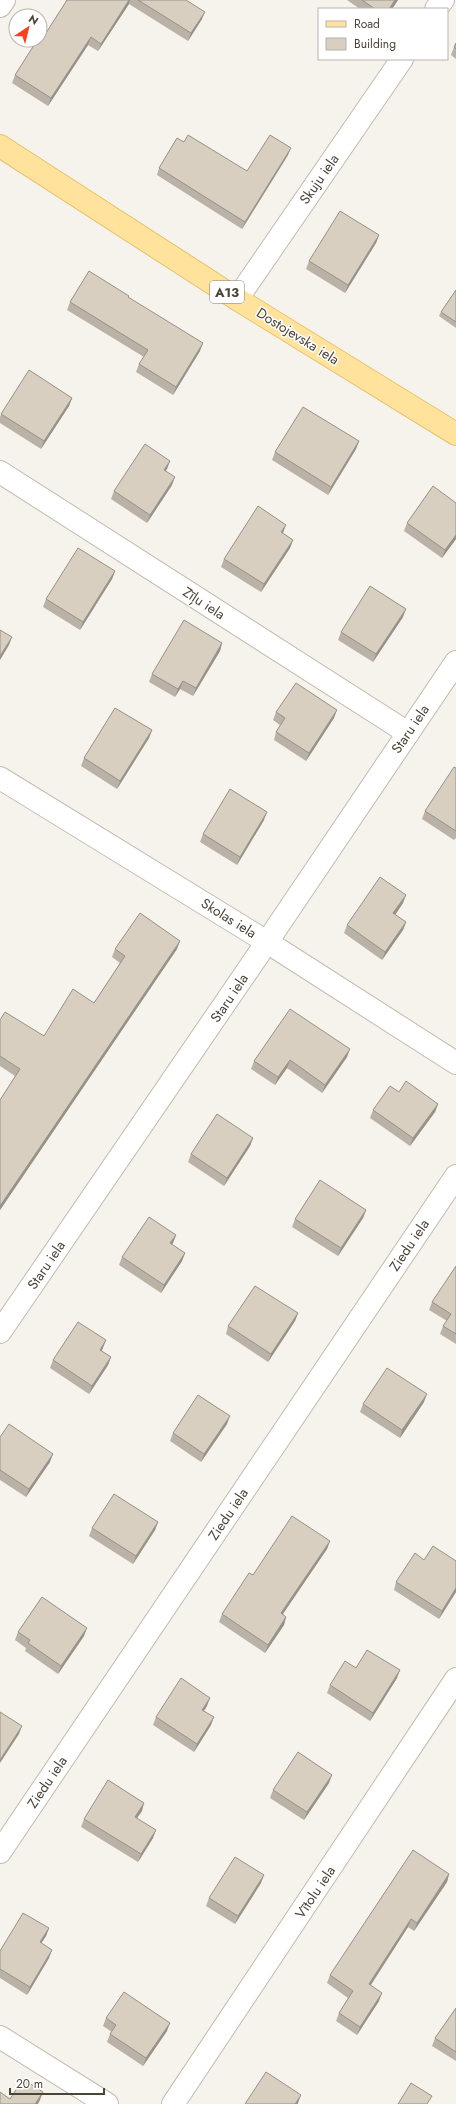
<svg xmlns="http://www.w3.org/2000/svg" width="456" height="2104" font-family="Jost,sans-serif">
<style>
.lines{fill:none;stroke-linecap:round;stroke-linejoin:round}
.minor-casing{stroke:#c2bbae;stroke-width:24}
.primary-casing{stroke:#e6c16a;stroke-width:24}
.minor{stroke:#fff;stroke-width:22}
.primary{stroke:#ffe39c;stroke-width:22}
.wall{fill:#bab2a6}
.shaded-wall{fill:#979187}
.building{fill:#d8cfc1;stroke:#979187}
.labels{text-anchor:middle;stroke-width:3;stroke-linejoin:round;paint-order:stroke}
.shield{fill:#fff;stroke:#817c74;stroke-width:1}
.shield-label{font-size:13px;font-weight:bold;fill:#4b4439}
.street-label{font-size:14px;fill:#4b4439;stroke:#fff}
</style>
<rect width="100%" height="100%" fill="#f6f3ec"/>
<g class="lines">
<defs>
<g id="minor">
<path d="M0,6L4,0"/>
<path d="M436,9L443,0"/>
<path d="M237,299L402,59"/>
<path d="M0,472L408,733"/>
<path d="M0,778L267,942L456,1063"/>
<path d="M0,1332L267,942L456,662"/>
<path d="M0,1852L456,1176"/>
<path d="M0,2037L107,2104"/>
<path d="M173,2104L456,1679"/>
</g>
<path id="primary" d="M0,146L237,299L456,434"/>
</defs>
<use href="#minor" class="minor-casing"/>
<use href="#primary" class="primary-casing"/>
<use href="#minor" class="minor"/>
<use href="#primary" class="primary"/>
</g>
<g class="wall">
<path d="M67,0H186L202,19L188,41L129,4L98,51L88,45L48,106L12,83L15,75L39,44Z"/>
<path d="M347,0H398L392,9H360Z"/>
<path d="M456,43V59L451,55L454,47Z"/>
<path d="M288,155L242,229L157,175L159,168L247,171Z"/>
<path d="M379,235L376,243L345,293L306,269L309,261Z"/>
<path d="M456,290V328L439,316L441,312Z"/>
<path d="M128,297L200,351L173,395L136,372L139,364L144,357L67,310L70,302Z"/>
<path d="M72,398L69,406L41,449L0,423V417L1,414Z"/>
<path d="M359,441L356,449L328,495L272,460L275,452Z"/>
<path d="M170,461L166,471L172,485L147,523L111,499L114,491Z"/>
<path d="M456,503V539L442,558L404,531L407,523Z"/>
<path d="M283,533L293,540L290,548L261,592L221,567L224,559Z"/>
<path d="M115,571L112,579L80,630L43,607L46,599Z"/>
<path d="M403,617L373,662L338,640L341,632Z"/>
<path d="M222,643L220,651L193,696L180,689L175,697L149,682L152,674Z"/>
<path d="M276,712L334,718L306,761L274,740L276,732L280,725L273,720Z"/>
<path d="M152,730L149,738L117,789L81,766L84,758Z"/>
<path d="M456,768V838L454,840L422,819L425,811Z"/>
<path d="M264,820L237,865L200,842L203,834Z"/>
<path d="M403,903L395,915L406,922L403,930L382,960L344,933L347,925Z"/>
<path d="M115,949H177L0,1210V1100L15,1076L0,1066V1020L44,1036L94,1003L120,963L112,957Z"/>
<path d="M347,1057L322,1093L287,1068L275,1085L251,1069L254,1061Z"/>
<path d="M399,1092L438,1104L435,1112L410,1146L370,1118L373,1110Z"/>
<path d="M253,1138L250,1146L224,1186L188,1162L191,1154Z"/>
<path d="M366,1210L363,1218L338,1256L292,1227L295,1219Z"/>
<path d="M176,1235L172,1245L185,1253L182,1261L161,1293L119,1265L122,1257Z"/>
<path d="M456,1266V1344L440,1334L443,1326L447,1321L429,1310L432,1302Z"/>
<path d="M298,1313L295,1321L268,1362L226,1334L228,1326Z"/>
<path d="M103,1348L102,1351L111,1357L108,1365L89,1394L50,1368L53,1360Z"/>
<path d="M424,1402L400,1438L360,1412L363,1404Z"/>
<path d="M227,1424L201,1462L170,1441L173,1433Z"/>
<path d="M0,1437L50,1462L26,1497L0,1480Z"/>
<path d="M158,1522L155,1530L133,1564L89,1536L92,1528Z"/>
<path d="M330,1541L327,1549L283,1614L286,1617L284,1625L265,1653L219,1622L222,1614L253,1575Z"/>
<path d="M424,1560L456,1561V1592L439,1619L394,1590L396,1582Z"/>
<path d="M18,1632L84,1636L58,1674L25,1651L26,1648L15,1640Z"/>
<path d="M356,1668L397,1678L370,1721L327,1693L330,1685Z"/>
<path d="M207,1706L204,1711L211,1725L194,1752L153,1725L156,1717Z"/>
<path d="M329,1783L304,1820L270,1798L273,1790Z"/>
<path d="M142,1811L137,1818L153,1838L138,1862L81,1827L84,1819Z"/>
<path d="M449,1874L447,1882L414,1931L408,1927L371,1985L379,2001L357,2035L336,2021L339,2013L348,1998L327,1983L330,1975Z"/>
<path d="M261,1883L235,1924L206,1906L209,1898Z"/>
<path d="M49,1928L46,1936L41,1943L49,1958L27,1995L0,1978V1951Z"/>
<path d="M456,2008V2061L432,2046L435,2038Z"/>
<path d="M106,2018L167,2031L143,2066L107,2042L110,2034L112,2032L103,2026Z"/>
</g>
<g class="shaded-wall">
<path d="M129,0H130L129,4L98,51L101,44Z"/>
<path d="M395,0H398L392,9H389Z"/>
<path d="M205,12L202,19L188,41L191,33Z"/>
<path d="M91,37L88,45L48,106L51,98Z"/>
<path d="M291,148L288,155L242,229L245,222Z"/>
<path d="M379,235L376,243L345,293L348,285Z"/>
<path d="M203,343L200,351L173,395L176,387Z"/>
<path d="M72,398L69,406L41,449L44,441Z"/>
<path d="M359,441L356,449L328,495L331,487Z"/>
<path d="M170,461L167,469L161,478L164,470Z"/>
<path d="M175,477L172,485L147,523L150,515Z"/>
<path d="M286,525L283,533L278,540L281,532Z"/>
<path d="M456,535V539L442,558L445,550Z"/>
<path d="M293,540L290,548L261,592L264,584Z"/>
<path d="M115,571L112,579L80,630L83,622Z"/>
<path d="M406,609L403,617L373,662L376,654Z"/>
<path d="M12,637L9,645L0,660V656Z"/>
<path d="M222,643L220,651L193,696L196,688Z"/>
<path d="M183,681L180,689L175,697L178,689Z"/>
<path d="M337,710L334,718L306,761L309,753Z"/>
<path d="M152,730L149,738L117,789L120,781Z"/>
<path d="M267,812L264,820L237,865L240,857Z"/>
<path d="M406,895L403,903L391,921L393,913Z"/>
<path d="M406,922L403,930L382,960L385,952Z"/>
<path d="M180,941L177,949L0,1210V1206Z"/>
<path d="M350,1049L347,1057L322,1093L325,1085Z"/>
<path d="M290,1060L287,1068L275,1085L278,1077Z"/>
<path d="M438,1104L435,1112L410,1146L413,1138Z"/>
<path d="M253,1138L250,1146L224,1186L227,1178Z"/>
<path d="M366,1210L363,1218L338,1256L341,1248Z"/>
<path d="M176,1235L173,1243L167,1251L170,1243Z"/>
<path d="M185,1253L182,1261L161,1293L164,1285Z"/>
<path d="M298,1313L295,1321L268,1362L271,1354Z"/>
<path d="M106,1340L103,1348L97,1358L100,1350Z"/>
<path d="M111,1357L108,1365L89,1394L92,1386Z"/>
<path d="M427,1394L424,1402L400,1438L402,1430Z"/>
<path d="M230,1416L227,1424L201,1462L204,1454Z"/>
<path d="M53,1454L50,1462L26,1497L29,1489Z"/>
<path d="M158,1522L155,1530L133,1564L136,1556Z"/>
<path d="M330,1541L327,1549L278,1621L281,1613Z"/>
<path d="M456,1588V1592L439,1619L442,1611Z"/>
<path d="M286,1617L284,1625L265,1653L268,1645Z"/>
<path d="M87,1628L84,1636L58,1674L61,1666Z"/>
<path d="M400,1670L397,1678L370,1721L373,1713Z"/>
<path d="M210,1698L207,1706L199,1718L202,1710Z"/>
<path d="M214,1717L211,1725L194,1752L197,1744Z"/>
<path d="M22,1726L19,1734L0,1763V1760Z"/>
<path d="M332,1775L329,1783L304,1820L307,1812Z"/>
<path d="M144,1803L142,1811L132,1825L135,1817Z"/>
<path d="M156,1830L153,1838L138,1862L141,1854Z"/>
<path d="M449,1874L447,1882L414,1931L417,1923Z"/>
<path d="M264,1875L261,1883L235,1924L238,1916Z"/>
<path d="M411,1919L408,1927L366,1992L369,1984Z"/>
<path d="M49,1928L46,1936L37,1950L40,1942Z"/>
<path d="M52,1950L49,1958L27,1995L30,1987Z"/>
<path d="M382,1993L379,2001L357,2035L360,2027Z"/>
<path d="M170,2023L167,2031L143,2066L146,2058Z"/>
<path d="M43,2092L40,2100L38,2104H35Z"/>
<path d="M301,2095L298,2103V2104H295Z"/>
</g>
<g class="building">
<path d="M67,0H129L101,44L91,37L51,98L15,75L36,42L39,44Z"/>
<path d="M138,0H186L205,12L191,33Z"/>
<path d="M362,0H395L389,9H375Z"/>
<path d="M456,43V49L454,47Z"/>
<path d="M188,135L247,171L270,135L291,148L245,222L159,168L177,138L184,142Z"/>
<path d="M340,211L379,235L348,285L309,261Z"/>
<path d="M89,271L129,296L128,297L203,343L176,387L139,364L148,350L70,302Z"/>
<path d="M456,290V322L441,312Z"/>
<path d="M29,370L72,398L44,441L1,414Z"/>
<path d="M303,407L359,441L331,487L275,452Z"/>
<path d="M145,444L170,461L164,470L175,477L150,515L114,491Z"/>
<path d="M433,486L456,503V535L445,550L407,523Z"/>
<path d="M258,506L286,525L281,532L293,540L264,584L224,559Z"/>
<path d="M78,548L115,571L83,622L46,599Z"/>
<path d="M370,586L406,609L376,654L341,632Z"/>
<path d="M184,620L222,643L196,688L183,681L178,689L152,674Z"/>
<path d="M0,630L12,637L0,656Z"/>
<path d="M296,683L337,710L309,753L276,732L285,718L276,712Z"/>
<path d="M115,708L152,730L120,781L84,758Z"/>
<path d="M454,767L456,768V831L425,811Z"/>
<path d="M230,789L267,812L240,857L203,834Z"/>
<path d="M380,877L406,895L393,913L406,922L385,952L347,925Z"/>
<path d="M140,913L180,941L0,1206V1100L20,1069L0,1056V1020L5,1012L44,1036L73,989L94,1003L125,956L115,949Z"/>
<path d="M290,1009L350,1049L325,1085L290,1060L278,1077L254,1061Z"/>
<path d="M406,1081L438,1104L413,1138L373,1110L390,1086L399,1092Z"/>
<path d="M217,1114L253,1138L227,1178L191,1154Z"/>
<path d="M320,1180L366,1210L341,1248L295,1219Z"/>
<path d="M149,1217L176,1235L170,1243L185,1253L164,1285L122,1257Z"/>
<path d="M456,1266V1334L443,1326L451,1314L432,1302Z"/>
<path d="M255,1286L298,1313L271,1354L228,1326Z"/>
<path d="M78,1322L106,1340L100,1350L111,1357L92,1386L53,1360Z"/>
<path d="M387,1368L427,1394L402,1430L363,1404Z"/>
<path d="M198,1395L230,1416L204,1454L173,1433Z"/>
<path d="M9,1424L53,1454L29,1489L0,1470V1437Z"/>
<path d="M114,1494L158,1522L136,1556L92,1528Z"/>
<path d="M292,1516L330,1541L281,1613L286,1617L268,1645L222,1614L249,1573L253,1575Z"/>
<path d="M433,1546L456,1561V1588L442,1611L396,1582L415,1553L424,1560Z"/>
<path d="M42,1597L87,1628L61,1666L28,1643L30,1640L18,1632Z"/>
<path d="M367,1650L400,1670L373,1713L330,1685L345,1661L356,1668Z"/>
<path d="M181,1678L210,1698L202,1710L214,1717L197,1744L156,1717Z"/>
<path d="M0,1712L22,1726L0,1760Z"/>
<path d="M298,1752L332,1775L307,1812L273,1790Z"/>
<path d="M108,1780L144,1803L135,1817L156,1830L141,1854L84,1819Z"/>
<path d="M413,1850L449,1874L417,1923L411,1919L369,1984L382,1993L360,2027L339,2013L353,1991L330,1975Z"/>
<path d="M235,1857L264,1875L238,1916L209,1898Z"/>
<path d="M23,1913L49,1928L40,1942L52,1950L30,1987L0,1969V1951Z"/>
<path d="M124,1992L170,2023L146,2058L110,2034L116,2025L106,2018Z"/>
<path d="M456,2008V2052L435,2038Z"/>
<path d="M266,2072L301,2095L295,2104H245Z"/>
<path d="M23,2079L43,2092L35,2104H0V2092L10,2099Z"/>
<path d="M411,2083L432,2096L427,2104H398Z"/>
</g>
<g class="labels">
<rect class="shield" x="210" y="281" width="34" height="22" rx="3"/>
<g class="shield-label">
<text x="227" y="297">A13</text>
</g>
<g class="street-label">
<text transform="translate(319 179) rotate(-55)" y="5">Skuju iela</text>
<text transform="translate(298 336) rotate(32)" y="5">Dostojevska iela</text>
<text transform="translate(204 603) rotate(33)" y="5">Zīļu iela</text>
<text transform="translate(410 729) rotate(-56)" y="5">Staru iela</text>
<text transform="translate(229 918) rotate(32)" y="5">Skolas iela</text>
<text transform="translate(229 998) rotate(-56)" y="5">Staru iela</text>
<text transform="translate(409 1245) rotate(-56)" y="5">Ziedu iela</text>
<text transform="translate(46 1265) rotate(-56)" y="5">Staru iela</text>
<text transform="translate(228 1514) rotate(-56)" y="5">Ziedu iela</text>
<text transform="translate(47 1782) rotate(-56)" y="5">Ziedu iela</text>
<text transform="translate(315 1892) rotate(-56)" y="5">Vītolu iela</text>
</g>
</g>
<rect x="318" y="8" width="130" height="52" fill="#ffffff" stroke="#b7b4b0"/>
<rect x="326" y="21" width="20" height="6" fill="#ffe39c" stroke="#b7b4b0"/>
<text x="354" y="28" font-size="12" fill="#4b4439">Road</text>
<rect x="326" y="38" width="20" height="12" fill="#d8cfc1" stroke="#b7b4b0"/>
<text x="354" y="48" font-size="12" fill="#4b4439">Building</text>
<g transform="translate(28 28) rotate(35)"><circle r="19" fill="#ffffff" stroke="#b7b4b0"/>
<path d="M0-3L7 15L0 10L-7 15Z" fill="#fc3f1d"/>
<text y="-6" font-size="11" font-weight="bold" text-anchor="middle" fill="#4b4439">N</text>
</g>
<path d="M10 2088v6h94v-6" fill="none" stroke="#4b4439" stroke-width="2"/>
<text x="16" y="2088" font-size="12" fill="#4b4439" stroke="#ffffff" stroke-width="3" paint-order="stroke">20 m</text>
</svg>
